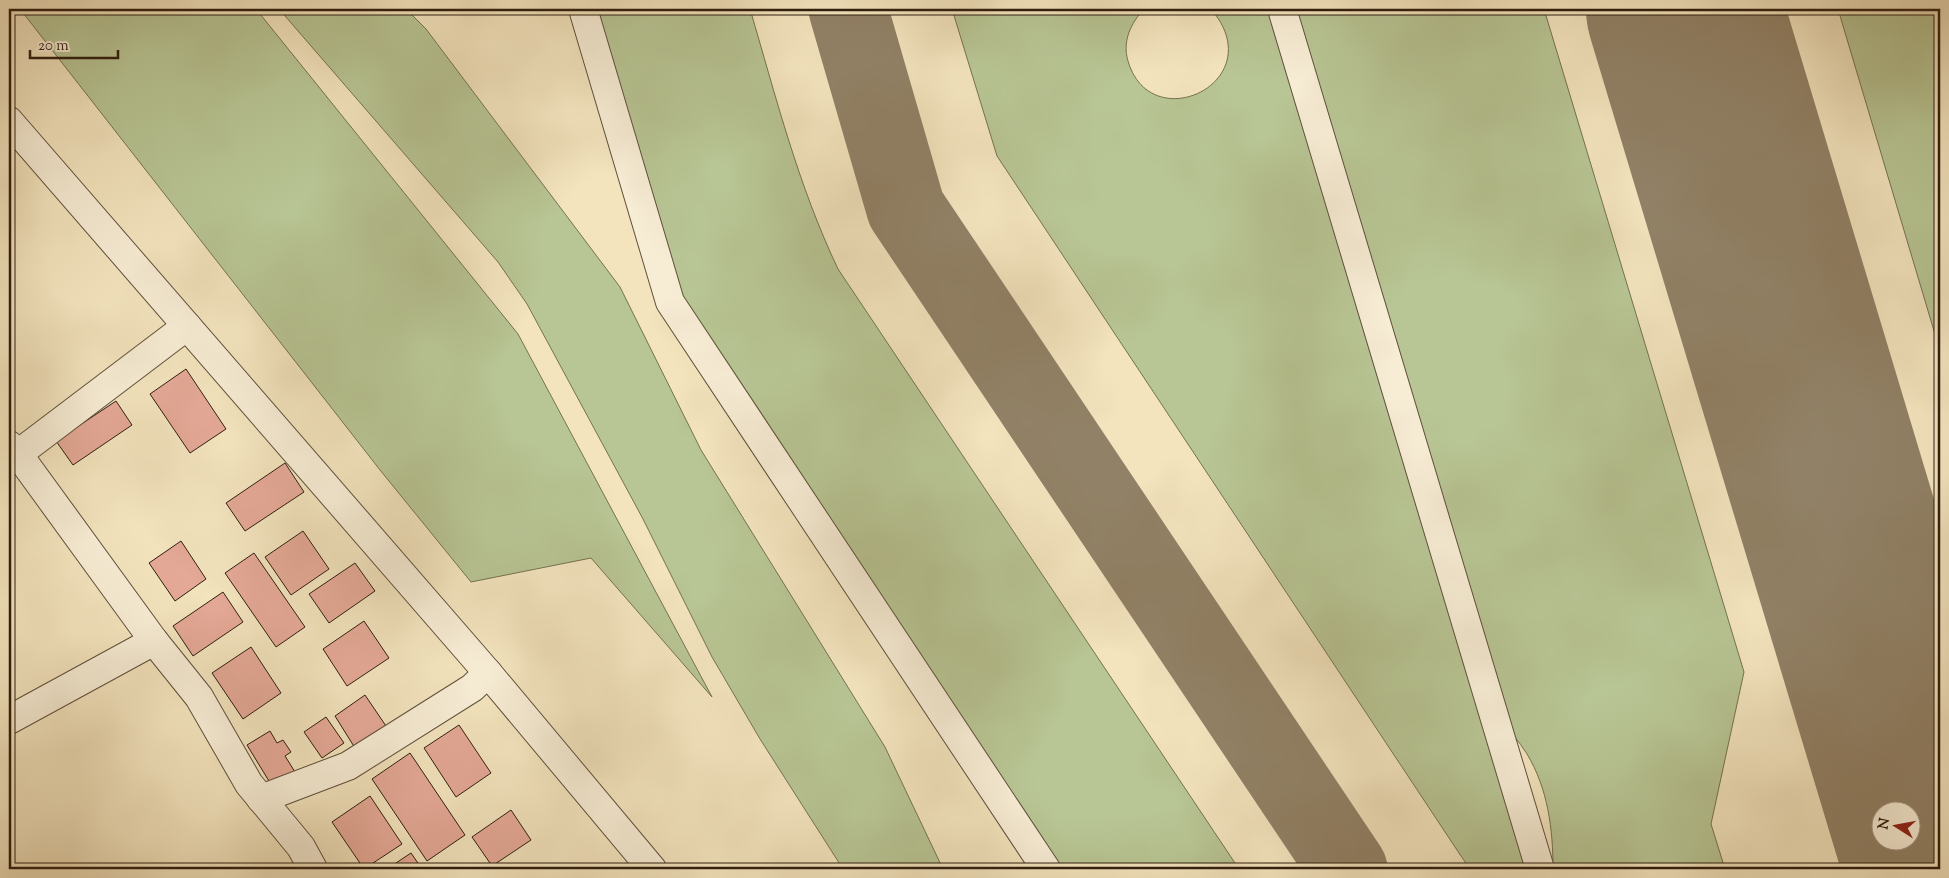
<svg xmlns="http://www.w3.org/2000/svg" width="1949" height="878" font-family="'Sorts Mill Goudy',serif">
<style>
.green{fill:#b8c594;stroke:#747252}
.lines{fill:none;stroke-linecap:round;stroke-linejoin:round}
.taxiway{stroke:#918166;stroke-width:79}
.runway{stroke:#918166;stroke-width:196}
.building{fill:#e5a997;stroke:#2f1e0f}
.minor-casing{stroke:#60503b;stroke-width:30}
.minor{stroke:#f7edd5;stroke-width:28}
</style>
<rect width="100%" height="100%" fill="#f3e4be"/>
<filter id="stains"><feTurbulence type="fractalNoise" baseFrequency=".004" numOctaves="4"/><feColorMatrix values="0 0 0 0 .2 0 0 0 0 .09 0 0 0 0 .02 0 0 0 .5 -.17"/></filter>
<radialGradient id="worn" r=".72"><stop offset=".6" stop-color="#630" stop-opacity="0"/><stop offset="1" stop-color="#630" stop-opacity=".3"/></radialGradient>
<g class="green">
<path d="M20,9H256L518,334L712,697L591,558L471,582L380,470Z"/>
<path d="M279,9H406L426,29L620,287L701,450L885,747L943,869H843L760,739L712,657L643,519L527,304L498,262Z"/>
<path d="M599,9H750C776,97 798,185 838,269L1239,869H1061L681,298L598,15Z"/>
<path d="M952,9H1144C1131,23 1122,41 1128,61C1151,140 1273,81 1211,9H1270L1533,869H1470L1459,853L997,156Z"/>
<path d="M1289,9H1544L1744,672L1711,824L1725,869H1553C1553,829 1548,789 1527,754C1519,741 1508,729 1499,717Z"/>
<path d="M1838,9H1940V351Z"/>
</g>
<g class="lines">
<path class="taxiway" d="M848,9L906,209L1348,869"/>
<path class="runway" d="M1684,9L1940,859"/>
</g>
<g class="building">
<path d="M186,369L226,429L190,453L150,394Z"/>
<path d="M116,401L132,425L73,465L56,441Z"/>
<path d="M285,463L304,492L245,531L226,503Z"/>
<path d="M303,531L329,569L291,595L265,557Z"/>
<path d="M181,541L206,579L175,601L149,563Z"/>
<path d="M254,553L305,627L276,647L225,573Z"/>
<path d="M355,563L375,591L329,623L309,594Z"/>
<path d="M223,592L243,622L193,656L173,626Z"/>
<path d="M364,621L389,658L347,686L323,649Z"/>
<path d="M251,647L281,693L243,719L212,673Z"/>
<path d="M365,695L386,726L355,748L335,716Z"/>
<path d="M326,717L344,743L322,758L304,732Z"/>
<path d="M459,725L491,773L456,797L424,748Z"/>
<path d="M270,731L277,743L283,740L291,752L285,756L295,772L272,786L247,745Z"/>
<path d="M410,753L465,835L427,861L372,779Z"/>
<path d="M370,796L402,844L364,869L332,822Z"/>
<path d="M511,810L531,840L492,866L472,837Z"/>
<path d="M411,853L422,869H387Z"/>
</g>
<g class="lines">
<defs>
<g id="minor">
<path d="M583,9L670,302L1046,869"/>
<path d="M1282,9L1540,869"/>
<path d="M9,121L488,673L652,869"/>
<path d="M9,445L18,454L154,641L199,697L249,784L301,847L313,869"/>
<path d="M9,457L18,454L187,326"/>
<path d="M9,720L154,641"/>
<path d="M261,799L348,766L472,688L488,673"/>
</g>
</defs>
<use href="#minor" class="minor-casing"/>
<use href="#minor" class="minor"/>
</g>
<rect width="1949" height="878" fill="none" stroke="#f3e4be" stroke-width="30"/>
<rect x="10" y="10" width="1929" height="858" fill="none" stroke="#2f1e0f" stroke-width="2.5"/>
<rect x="15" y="15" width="1919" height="848" fill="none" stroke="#2f1e0f"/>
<g transform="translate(1896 826) rotate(281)"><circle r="24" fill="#f7edd5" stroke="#a79a86"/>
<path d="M0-4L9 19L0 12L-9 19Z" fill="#8f2418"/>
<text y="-8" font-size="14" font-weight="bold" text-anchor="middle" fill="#2f1e0f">N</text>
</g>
<path d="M30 50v8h88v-8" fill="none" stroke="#2f1e0f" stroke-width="2.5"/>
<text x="38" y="50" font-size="15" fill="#2f1e0f" stroke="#f7edd5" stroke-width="4" paint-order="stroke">20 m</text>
<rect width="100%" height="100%" filter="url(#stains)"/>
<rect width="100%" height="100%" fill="url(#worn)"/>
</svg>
